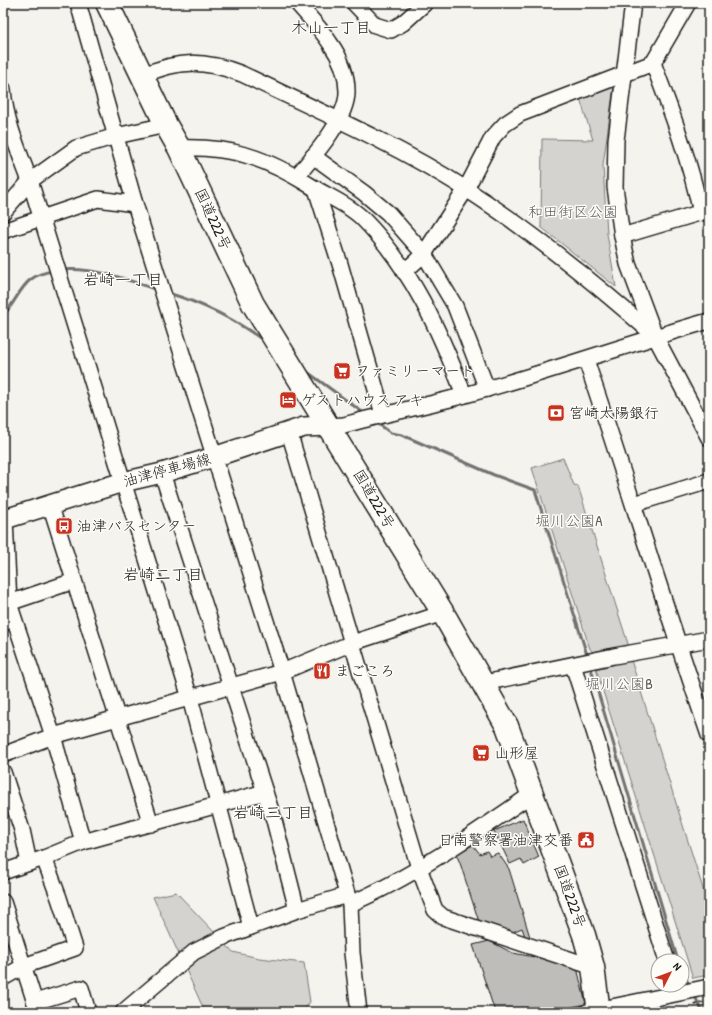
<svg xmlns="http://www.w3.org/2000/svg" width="712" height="1015" font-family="'Patrick Hand','Klee One',sans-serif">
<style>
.green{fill:#d4d3cf;stroke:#787876}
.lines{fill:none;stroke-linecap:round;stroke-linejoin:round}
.stream{stroke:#72716f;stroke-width:3}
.building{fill:#bebdba;stroke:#1c1c1c}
.minor-casing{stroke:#1c1c1c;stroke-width:18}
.major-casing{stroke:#1c1c1c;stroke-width:22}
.highway-casing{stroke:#1c1c1c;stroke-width:25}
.path{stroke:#1c1c1c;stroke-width:2;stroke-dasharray:3 3;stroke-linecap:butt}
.minor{stroke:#fdfcf7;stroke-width:15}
.major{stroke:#fdfcf7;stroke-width:19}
.highway{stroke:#fdfcf7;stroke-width:22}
.labels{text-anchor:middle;stroke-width:3;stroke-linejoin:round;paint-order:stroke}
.park-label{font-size:15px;fill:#5c5c5b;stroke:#fdfcf7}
.street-label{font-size:15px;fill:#1c1c1c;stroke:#fdfcf7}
.poi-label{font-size:15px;fill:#1c1c1c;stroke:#fdfcf7;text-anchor:start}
.neighbourhood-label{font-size:16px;fill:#1c1c1c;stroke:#fdfcf7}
</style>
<rect width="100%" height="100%" fill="#f4f3ee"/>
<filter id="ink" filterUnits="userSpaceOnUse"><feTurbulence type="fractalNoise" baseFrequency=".025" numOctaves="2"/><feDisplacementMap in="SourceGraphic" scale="8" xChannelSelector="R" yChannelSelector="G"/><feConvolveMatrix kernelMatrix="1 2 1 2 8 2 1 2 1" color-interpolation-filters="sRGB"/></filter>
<g filter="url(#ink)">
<g class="green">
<path d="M615,78L603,165L607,234L616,287L541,227L542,139L593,140L578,92Z"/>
<path d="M563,458L574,485L578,486L629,647L594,653L590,649L532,468Z"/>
<path d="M631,660L709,908V975L693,978L596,669Z"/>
<path d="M176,892L233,952L259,958L304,963L310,1002L302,1012H205L153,897Z"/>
</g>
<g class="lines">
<g class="stream">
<path d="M61,270C94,267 126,279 157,290"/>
<path d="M168,293C201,303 236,320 264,341"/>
<path d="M3,316C21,296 22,274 54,271"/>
<path d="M306,371L365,414"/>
<path d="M376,422L391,433L402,435L494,475L535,490L588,658"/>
<path d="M590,665L678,961"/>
<path d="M682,970L690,987"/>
<path d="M694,995L703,1012"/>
</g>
</g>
<g class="building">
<path d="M523,819L539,857L524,865L521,859L510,864L494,831Z"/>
<path d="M473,845L480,854L487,851L490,856L498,853L509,869L530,937L526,939L522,928L510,933L509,929L502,931L501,927L493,930L480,925L460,863L456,854Z"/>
<path d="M489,941L513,953L545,959L577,968L586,1004L547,1012H495L473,945Z"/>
</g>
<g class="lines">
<defs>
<g id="minor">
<path d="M78,3L135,204L282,672L350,904L352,953L359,1012"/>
<path d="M354,3L375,25L391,30L403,23L425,3"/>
<path d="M633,3L616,140L615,187L622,236L628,264L655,336L709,438"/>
<path d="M653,63C672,113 690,161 701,213"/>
<path d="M142,76C178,59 205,60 242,74C317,110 395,144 466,189C533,232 595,283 655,336"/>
<path d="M3,89C5,120 19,152 30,181L190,698L251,927"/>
<path d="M179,148C232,146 266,158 311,186C327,196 348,204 362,218C411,267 440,331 464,395"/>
<path d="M313,156L364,193L388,213L424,254L455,306L487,389"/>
<path d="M296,177C313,157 348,118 347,91C347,74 340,57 330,43C321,29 308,16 297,3"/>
<path d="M316,189L340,264L383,414"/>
<path d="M3,212L30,181L76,148L116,136L166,125"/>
<path d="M3,231L98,199L135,204"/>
<path d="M622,236L709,210"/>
<path d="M404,272L424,254L466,189L493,137L505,124L520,114L653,63L688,3"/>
<path d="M586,360C628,485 666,611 709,735"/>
<path d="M329,426L344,425C384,414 425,406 465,395C547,373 627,344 709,321"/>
<path d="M289,432L419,868L435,910L443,917L593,967"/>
<path d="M162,473L274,820L297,910"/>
<path d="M50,504L151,824"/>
<path d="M634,504L709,481"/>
<path d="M5,519L9,603L53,736L83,842"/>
<path d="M9,603L74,581"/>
<path d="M3,624L9,603"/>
<path d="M573,665L667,961"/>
<path d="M484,683L614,656L709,639"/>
<path d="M3,755L53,736L282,672L352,643L443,613"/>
<path d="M3,772L22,830L29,863"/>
<path d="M3,872L44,858L83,842L265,792"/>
<path d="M3,902L38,1012"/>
<path d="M350,904C413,877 475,833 532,794"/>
<path d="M3,978L24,966L75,948L59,898L44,858"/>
<path d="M35,1002L81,988L88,1012"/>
<path d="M123,1012L194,952L224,937L297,910L347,895"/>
<path d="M587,1012L709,987"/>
</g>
<path id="major" d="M5,519L123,482L162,473L214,457L304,427L329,426"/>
<path id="highway" d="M107,3L166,125L179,148L253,304L443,613L507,726L584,935L593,967L599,1012"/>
</defs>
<use href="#minor" class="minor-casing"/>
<use href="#major" class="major-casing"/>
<use href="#highway" class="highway-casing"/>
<path class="path" d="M694,1012L690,1006L709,1001"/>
<use href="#minor" class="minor"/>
<use href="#major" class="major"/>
<use href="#highway" class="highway"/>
</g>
</g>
<defs>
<symbol id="supermarket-square" viewBox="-11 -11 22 22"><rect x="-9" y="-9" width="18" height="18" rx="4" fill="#c8321e" stroke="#fdfcf7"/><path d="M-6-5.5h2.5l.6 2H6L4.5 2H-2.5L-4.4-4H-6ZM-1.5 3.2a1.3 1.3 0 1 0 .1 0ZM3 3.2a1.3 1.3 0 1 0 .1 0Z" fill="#fff"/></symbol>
<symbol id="hotel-square" viewBox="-11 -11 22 22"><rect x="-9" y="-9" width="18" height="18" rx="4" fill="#c8321e" stroke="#fdfcf7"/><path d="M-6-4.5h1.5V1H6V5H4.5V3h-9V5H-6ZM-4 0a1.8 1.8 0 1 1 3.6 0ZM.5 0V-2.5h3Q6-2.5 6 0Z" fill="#fff"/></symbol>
<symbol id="bank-square" viewBox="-11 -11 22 22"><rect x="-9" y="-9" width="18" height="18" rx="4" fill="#c8321e" stroke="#fdfcf7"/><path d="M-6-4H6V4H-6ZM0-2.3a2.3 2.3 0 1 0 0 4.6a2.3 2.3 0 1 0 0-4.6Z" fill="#fff"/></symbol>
<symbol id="bus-square" viewBox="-11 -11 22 22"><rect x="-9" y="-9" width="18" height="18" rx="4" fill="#c8321e" stroke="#fdfcf7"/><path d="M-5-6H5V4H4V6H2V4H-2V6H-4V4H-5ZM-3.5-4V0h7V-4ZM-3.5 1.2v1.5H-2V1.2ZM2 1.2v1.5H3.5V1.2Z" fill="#fff"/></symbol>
<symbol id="restaurant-square" viewBox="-11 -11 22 22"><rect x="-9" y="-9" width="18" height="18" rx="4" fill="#c8321e" stroke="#fdfcf7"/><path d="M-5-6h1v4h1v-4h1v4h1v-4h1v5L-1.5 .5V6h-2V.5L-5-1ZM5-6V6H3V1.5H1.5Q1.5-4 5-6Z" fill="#fff"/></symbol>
<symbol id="civic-square" viewBox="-11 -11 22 22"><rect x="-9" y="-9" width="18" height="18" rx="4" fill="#c8321e" stroke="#fdfcf7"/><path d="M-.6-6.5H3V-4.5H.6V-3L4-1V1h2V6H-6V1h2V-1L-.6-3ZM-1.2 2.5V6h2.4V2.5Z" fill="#fff"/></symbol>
</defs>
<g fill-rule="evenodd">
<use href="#supermarket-square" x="332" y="361" width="20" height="20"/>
<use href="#hotel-square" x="278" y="390" width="20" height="20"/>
<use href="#bank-square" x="546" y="403" width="20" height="20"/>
<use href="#bus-square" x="54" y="516" width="20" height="20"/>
<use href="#restaurant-square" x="312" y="661" width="20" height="20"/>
<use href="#supermarket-square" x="471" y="743" width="20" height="20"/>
<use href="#civic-square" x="576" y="830" width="20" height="20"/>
</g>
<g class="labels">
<g class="park-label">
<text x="573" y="217">和田街区公園</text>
<text x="569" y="526">堀川公園A</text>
<text x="619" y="689">堀川公園B</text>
</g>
<g class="street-label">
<text transform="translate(213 219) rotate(65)" y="5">国道222号</text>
<text transform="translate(167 470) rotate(-15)" y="5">油津停車場線</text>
<text transform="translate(374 499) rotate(59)" y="5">国道222号</text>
<text transform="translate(570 896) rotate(70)" y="5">国道222号</text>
</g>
<g class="poi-label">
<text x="355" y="376">ファミリーマート</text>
<text x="301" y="405">ゲストハウス アキ</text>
<text x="569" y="418">宮崎太陽銀行</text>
<text x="77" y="531">油津バスセンター</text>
<text x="335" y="676">まごころ</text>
<text x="494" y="758">山形屋</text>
<text x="573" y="845" text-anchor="end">日南警察署油津交番</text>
</g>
<g class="neighbourhood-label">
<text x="331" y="33">木山一丁目</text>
<text x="123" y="285">岩崎一丁目</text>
<text x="163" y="580">岩崎二丁目</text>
<text x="273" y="818">岩崎三丁目</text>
</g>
</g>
<rect width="712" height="1015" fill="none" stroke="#fdfcf7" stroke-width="16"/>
<rect x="8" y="8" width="696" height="999" fill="none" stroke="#1c1c1c" stroke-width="1.5" filter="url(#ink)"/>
<g transform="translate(670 973) rotate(48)"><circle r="19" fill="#fdfcf7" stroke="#a3a29f"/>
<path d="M0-3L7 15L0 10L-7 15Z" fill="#c8321e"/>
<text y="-6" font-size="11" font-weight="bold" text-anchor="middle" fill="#1c1c1c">N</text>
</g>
</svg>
